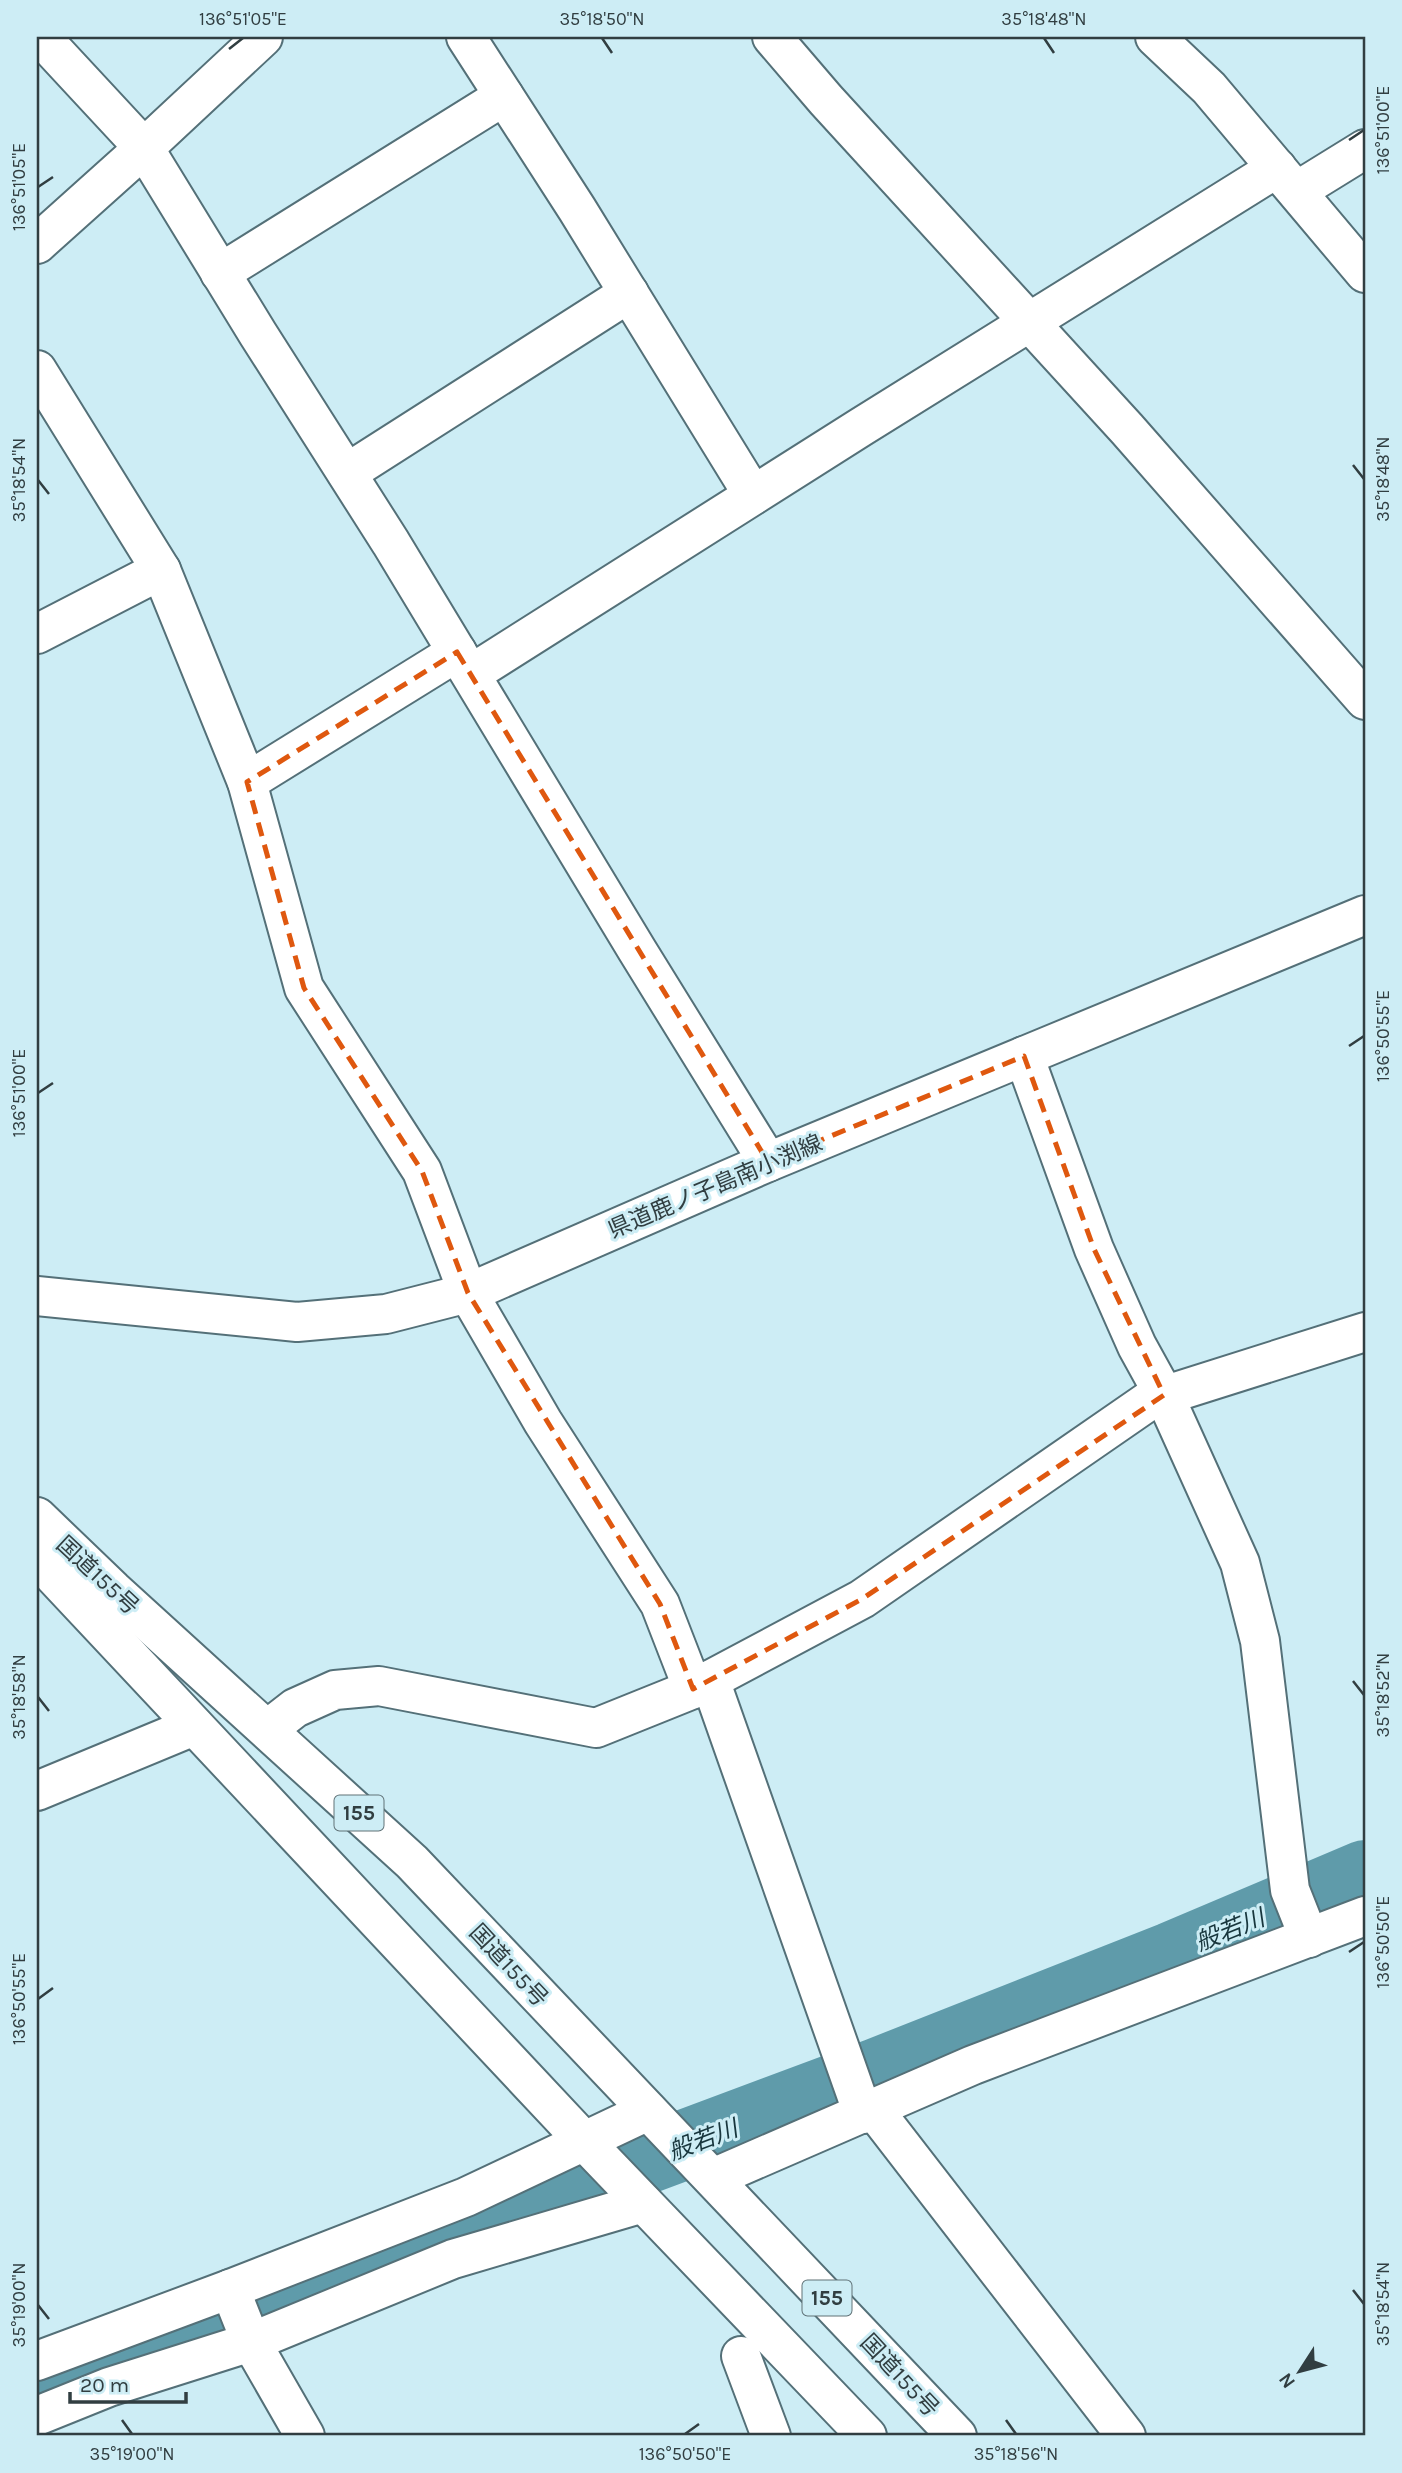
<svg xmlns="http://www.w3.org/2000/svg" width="1402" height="2473" font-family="Karla,'Noto Sans JP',sans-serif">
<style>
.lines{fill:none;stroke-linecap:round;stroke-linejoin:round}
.river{stroke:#5f9baa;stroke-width:70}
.minor-casing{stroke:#547078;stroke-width:42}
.tertiary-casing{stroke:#547078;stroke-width:42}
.secondary-casing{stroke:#547078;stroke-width:42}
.trunk-casing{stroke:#547078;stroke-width:42}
.minor{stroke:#fff;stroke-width:38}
.tertiary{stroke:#fff;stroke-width:38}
.secondary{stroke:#fff;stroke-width:38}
.trunk{stroke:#fff;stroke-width:38}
.marked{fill:none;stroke:#df580f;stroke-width:5;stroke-dasharray:14 9;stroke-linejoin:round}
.ticks{fill:none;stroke:#313e41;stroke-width:2.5}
.labels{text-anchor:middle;stroke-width:6;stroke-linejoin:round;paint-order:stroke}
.shield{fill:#cdedf5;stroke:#607277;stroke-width:2}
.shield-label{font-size:21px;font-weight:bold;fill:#313e41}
.street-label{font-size:23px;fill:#313e41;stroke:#cdedf5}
.water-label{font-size:24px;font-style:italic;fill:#18363d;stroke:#cdedf5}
.neatline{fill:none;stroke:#313e41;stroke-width:2.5}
.ticks-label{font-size:18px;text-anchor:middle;fill:#313e41}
</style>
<rect width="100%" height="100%" fill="#cdedf5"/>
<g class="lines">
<path class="river" d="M37,2395L550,2195L877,2073L1171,1957L1365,1875"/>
<defs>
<g id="minor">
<path d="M41,37L144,148L258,334L391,543L637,950L768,1162"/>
<path d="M466,37L577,209L753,495"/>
<path d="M1155,37L1209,88L1365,273"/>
<path d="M1297,191L1365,149"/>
<path d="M220,273L504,96"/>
<path d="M37,370L161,570L247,782L304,988L422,1171L468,1293L543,1422L660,1604L693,1689"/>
<path d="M347,473L629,293"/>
<path d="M37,634L161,570"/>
<path d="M471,674L861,427L1277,168"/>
<path d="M247,782L457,652"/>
<path d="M1024,1056L1094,1249L1137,1346L1164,1395L1240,1563L1260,1641L1290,1890L1309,1938"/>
<path d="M710,1680L863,2114"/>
<path d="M268,1729L295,1708L335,1690L379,1686L596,1728L693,1689L862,1599L1150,1400L1365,1332"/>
<path d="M37,1791L194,1726"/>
<path d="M874,2110L1126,2436"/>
<path d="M713,2178L973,2065L1365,1916"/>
<path d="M230,2289L251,2342L305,2436"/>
<path d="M741,2356L771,2436"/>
<path d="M37,2361L230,2289L466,2197L648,2111"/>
<path d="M37,2416L109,2387L251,2342L453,2259L643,2203"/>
</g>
<g id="tertiary">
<path d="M772,37L826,100L1127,429L1365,700"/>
<path d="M37,244L144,148L263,37"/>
</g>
<path id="secondary" d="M37,1296L297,1322L386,1314L468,1293L768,1162L1365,915"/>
<g id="trunk">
<path d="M37,1517L113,1590L412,1862L957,2436"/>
<path d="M37,1558L585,2142L867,2436"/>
</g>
</defs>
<use href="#minor" class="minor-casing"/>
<use href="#tertiary" class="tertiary-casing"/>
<use href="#secondary" class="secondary-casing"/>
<use href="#trunk" class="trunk-casing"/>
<use href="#minor" class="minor"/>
<use href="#tertiary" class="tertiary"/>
<use href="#secondary" class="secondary"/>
<use href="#trunk" class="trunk"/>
</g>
<path class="marked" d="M457,652L768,1162L1024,1056L1094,1249L1164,1395L862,1599L693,1689L660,1604L468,1293L422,1171L304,988L247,782Z"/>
<path class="ticks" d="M602,38L612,53M1044,38L1054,53M229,49L243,38M1349,140L1364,130M38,187L53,177M1353,465L1364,479M38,480L49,494M1349,1046L1364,1036M38,1093L53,1083M1353,1681L1364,1695M38,1697L49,1711M1349,1952L1364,1942M38,1999L53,1988M1353,2290L1364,2304M38,2305L49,2319M122,2420L132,2434M1006,2420L1016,2434M685,2434L699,2424"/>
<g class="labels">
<g class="shield">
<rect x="334.5" y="1795.5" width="49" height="35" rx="5"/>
<rect x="802.5" y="2280.5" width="49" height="35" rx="5"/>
</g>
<g class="shield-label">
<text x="359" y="1820">155</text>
<text x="827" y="2305">155</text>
</g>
<g class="street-label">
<text transform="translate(715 1186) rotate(-23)" y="8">県道鹿ノ子島南小渕線</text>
<text transform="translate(98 1575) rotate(43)" y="8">国道155号</text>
<text transform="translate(509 1965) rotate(47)" y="8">国道155号</text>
<text transform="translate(900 2375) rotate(47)" y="8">国道155号</text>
</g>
<g class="water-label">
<text transform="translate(1230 1930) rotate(-22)" y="8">般若川</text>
<text transform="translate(703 2140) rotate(-21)" y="8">般若川</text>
</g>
</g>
<rect width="1402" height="2473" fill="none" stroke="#cdedf5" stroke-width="77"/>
<g transform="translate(1300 2371) rotate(234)" stroke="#cdedf5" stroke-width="5" paint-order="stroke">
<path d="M0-5L12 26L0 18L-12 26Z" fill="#313e41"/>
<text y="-10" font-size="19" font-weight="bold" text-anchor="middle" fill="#313e41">N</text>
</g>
<path d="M70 2392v10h116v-10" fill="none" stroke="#313e41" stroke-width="3.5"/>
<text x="80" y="2392" font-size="21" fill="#313e41" stroke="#cdedf5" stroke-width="5" paint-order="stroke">20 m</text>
<rect x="38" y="38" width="1326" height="2396" class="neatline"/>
<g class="ticks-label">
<text x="243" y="25">136°51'05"E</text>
<text x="602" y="25">35°18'50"N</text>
<text x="1044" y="25">35°18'48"N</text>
<text transform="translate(1383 130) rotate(-90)" y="6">136°51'00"E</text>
<text transform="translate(19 187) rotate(-90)" y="6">136°51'05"E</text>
<text transform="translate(1383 479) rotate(-90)" y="6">35°18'48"N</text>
<text transform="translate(19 480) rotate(-90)" y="6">35°18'54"N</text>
<text transform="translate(1383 1036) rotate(-90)" y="6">136°50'55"E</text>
<text transform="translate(19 1093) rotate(-90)" y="6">136°51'00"E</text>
<text transform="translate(1383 1695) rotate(-90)" y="6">35°18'52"N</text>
<text transform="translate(19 1697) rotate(-90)" y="6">35°18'58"N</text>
<text transform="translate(1383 1942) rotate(-90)" y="6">136°50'50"E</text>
<text transform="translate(19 1999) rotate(-90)" y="6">136°50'55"E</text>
<text transform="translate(1383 2304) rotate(-90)" y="6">35°18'54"N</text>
<text transform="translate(19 2305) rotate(-90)" y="6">35°19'00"N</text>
<text x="132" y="2460">35°19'00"N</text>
<text x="685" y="2460">136°50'50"E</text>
<text x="1016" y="2460">35°18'56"N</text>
</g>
</svg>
